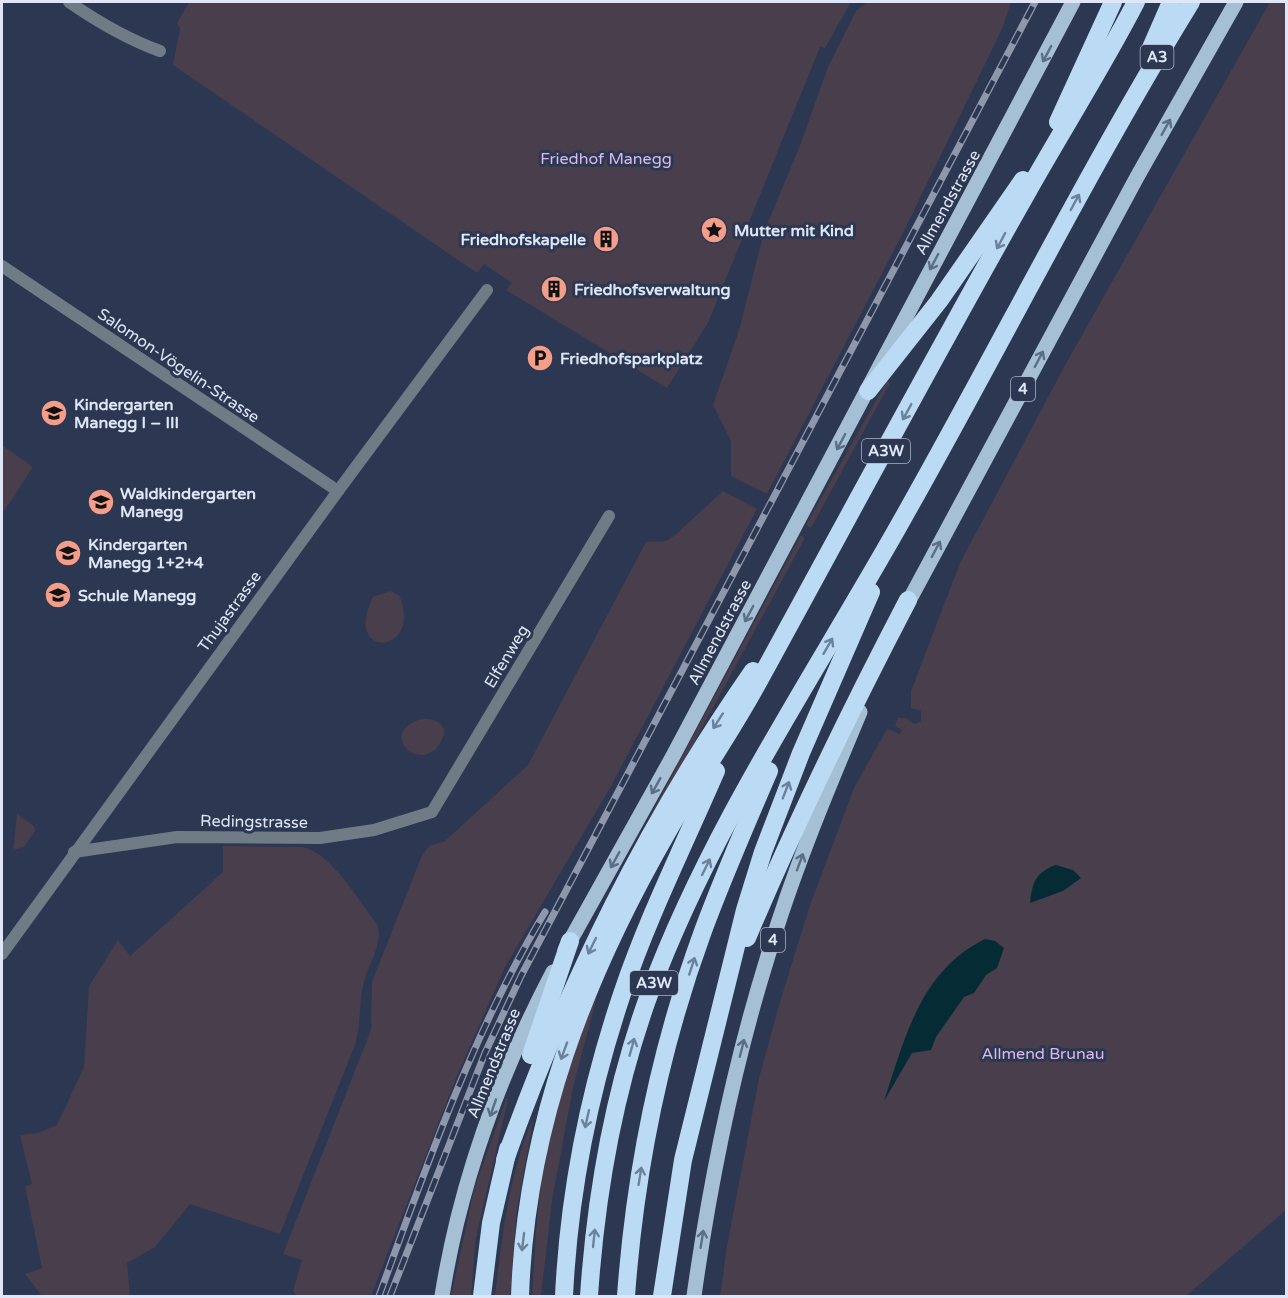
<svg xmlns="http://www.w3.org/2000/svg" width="1288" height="1298" font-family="'Varela Round',sans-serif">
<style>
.green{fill:#493e4c}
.water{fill:#052c34}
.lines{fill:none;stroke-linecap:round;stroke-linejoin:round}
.street{stroke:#6f7c86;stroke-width:12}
.primary{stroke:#a5c0d4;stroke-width:15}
.highway{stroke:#badbf3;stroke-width:18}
.rail-casing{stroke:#8e97ac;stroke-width:7}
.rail{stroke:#2c3751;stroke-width:4.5;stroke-dasharray:14;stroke-linecap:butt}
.oneway{stroke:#5c6e85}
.oneway2{stroke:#6c819a}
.labels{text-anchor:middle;stroke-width:6;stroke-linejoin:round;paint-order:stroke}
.shield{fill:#2c3751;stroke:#a9b2c5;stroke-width:1.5}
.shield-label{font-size:15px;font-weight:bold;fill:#dee6f7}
.park-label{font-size:16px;fill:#dbb9e8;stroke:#2c3751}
.street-label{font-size:16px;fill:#dee6f7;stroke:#2c3751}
.poi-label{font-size:16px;font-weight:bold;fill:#dee6f7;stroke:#2c3751;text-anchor:start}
</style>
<rect width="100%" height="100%" fill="#2c3751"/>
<g class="green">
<path d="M189,2H851L825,48L820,47L708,323L667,388L506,290L512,283L484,264L477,273L173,65L180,29L177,23Z"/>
<path d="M867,2H1011L1002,29L904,231L767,494L731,476V441L713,405L739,330L764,232L799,148L828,67L856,11Z"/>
<path d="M1270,2H1286V1210L1186,1296H720L727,1246L759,1078L780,1002L809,908L854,788L887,729L900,734L902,730L895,726L898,718H906L914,724L921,721V711L911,708V691L960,563L1064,367Z"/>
<path d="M887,381L890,383L811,528L806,525Z"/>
<path d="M2,445L33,467L4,511L2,509Z"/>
<path d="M723,491L757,509L610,788L505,967L456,1078L371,1296H297L293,1291L302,1260L283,1254L367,1040L371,1029L372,982L422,855L429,846L445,841L528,765L646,542L666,541L674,536Z"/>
<path d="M801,535L805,538L607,903L604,902Z"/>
<path d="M390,591L399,595C425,654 341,662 373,597Z"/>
<path d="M422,719C434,719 439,720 445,731C430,785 371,733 422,719Z"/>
<path d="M17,814L34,826L35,831L24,847L13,850Z"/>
<path d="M223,846L302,847C332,853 358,900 377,924C384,943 369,963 364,982C359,1000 361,1022 356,1042L280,1234L190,1204L155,1247L127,1263L130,1296H42L25,1274L42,1268L25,1186L32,1184L20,1135L38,1133L57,1125L84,1067L89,986L118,940L130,956L223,872Z"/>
<path d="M601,982L574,1083L552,1200L541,1296H532C534,1265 535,1233 539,1201C547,1126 572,1050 601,982Z"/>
<path d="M506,1099H508L476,1238L471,1296H451L474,1190Z"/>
<path d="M534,1116L517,1209L510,1296H495C502,1236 509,1173 534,1116Z"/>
</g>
<g class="water">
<path d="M1056,865L1073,870L1081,878L1063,891L1030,903C1032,882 1036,872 1056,865Z"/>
<path d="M985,939L995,941L1004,948L997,968L986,975L974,993L964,997L936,1037L931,1050L912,1053L884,1101C905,1038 920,971 985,939Z"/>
</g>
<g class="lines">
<g class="street">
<path d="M69,2C98,22 127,39 160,51"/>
<path d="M2,266L338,491"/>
<path d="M74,852L177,837L320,838L374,830L432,812L609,516"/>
<path d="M2,954L338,491L487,290"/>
</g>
<g class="primary">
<path d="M904,610L1137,177L1236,2"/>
<path d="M565,950L673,756L1073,2"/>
<path d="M442,1296C460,1183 500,1073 553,972"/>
<path d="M694,1296C710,1182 733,1069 767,959C792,874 826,793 860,712"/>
</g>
<g class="highway">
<path d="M1150,50L1171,2"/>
<path d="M1058,122L1113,2"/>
<path d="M868,391L939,301L1023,180"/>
<path d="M747,938C796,822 850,711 908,600"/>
<path d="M531,1055L570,941"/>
<path d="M505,1160C568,983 646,825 753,671"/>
<path d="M482,1296L491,1223L508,1149"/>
<path d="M520,1296C526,1126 584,977 668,831C696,782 728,737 755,688C846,522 935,355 1028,191C1064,127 1103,66 1136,2"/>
<path d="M564,1296C569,1193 589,1092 622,994C648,917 684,845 716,771"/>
<path d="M589,1296C596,1193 614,1090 650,992C712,825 815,675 902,520C1000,347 1087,171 1191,2"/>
<path d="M626,1296C635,1173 660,1048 703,931C723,877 746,824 769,771"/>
<path d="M662,1296L683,1160L745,910L763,852L801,753L871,592"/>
</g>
<defs>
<g id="rail">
<path d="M379,1296C426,1167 474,1030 545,912"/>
<path d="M390,1296L485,1053L521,976L1035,2"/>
</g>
</defs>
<use href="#rail" class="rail-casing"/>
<use href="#rail" class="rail"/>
</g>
<defs><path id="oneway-shaft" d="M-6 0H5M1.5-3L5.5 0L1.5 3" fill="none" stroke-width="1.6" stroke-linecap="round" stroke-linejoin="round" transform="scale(1.5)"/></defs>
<g class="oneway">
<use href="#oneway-shaft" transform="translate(1047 54) rotate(118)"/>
<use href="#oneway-shaft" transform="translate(1166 127) rotate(-61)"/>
<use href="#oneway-shaft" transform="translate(934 262) rotate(118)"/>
<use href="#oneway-shaft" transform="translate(1039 359) rotate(-62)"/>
<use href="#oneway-shaft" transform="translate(841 442) rotate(118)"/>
<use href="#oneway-shaft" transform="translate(936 549) rotate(-62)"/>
<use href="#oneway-shaft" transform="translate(749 614) rotate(118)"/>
<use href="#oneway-shaft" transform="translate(656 786) rotate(119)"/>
<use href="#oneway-shaft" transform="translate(615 860) rotate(119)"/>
<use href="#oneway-shaft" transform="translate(800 862) rotate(-70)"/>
<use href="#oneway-shaft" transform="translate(742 1048) rotate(-76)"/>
<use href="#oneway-shaft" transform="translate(493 1108) rotate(109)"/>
<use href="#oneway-shaft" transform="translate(702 1239) rotate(-81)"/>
</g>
<g class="oneway2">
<use href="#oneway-shaft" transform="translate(1075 202) rotate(-62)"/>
<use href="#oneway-shaft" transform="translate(1001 241) rotate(118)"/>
<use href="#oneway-shaft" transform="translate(907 412) rotate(119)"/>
<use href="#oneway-shaft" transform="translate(828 646) rotate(-60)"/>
<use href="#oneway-shaft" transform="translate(718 721) rotate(123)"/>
<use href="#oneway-shaft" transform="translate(786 790) rotate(-69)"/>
<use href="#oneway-shaft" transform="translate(706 867) rotate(-64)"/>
<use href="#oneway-shaft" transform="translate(592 946) rotate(116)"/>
<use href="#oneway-shaft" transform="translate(692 966) rotate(-72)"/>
<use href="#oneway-shaft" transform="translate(632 1047) rotate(-74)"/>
<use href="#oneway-shaft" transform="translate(564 1051) rotate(110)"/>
<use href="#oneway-shaft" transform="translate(587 1119) rotate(103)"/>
<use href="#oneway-shaft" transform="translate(640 1176) rotate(-81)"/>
<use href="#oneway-shaft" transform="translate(594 1238) rotate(-84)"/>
<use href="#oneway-shaft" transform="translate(523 1242) rotate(97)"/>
</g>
<defs>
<symbol id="sight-disc" viewBox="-11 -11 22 22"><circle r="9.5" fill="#f49e89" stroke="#2c3751"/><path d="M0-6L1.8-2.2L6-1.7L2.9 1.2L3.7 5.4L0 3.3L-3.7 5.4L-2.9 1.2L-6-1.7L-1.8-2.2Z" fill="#111"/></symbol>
<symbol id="building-disc" viewBox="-11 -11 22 22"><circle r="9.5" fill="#f49e89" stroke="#2c3751"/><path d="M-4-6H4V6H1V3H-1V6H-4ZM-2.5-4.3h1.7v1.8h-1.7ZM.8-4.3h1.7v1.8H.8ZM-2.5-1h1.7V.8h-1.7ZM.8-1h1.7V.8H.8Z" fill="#111"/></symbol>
<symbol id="parking-disc" viewBox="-11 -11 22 22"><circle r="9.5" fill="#f49e89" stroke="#2c3751"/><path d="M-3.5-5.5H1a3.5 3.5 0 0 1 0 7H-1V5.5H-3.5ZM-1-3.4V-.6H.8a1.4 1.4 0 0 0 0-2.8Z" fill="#111"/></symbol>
<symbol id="school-disc" viewBox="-11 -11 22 22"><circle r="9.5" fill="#f49e89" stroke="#2c3751"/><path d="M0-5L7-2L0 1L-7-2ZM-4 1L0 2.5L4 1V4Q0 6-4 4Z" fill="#111"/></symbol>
</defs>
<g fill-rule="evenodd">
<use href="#sight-disc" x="699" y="215" width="30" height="30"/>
<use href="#building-disc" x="591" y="224" width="30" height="30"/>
<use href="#building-disc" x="539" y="274" width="30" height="30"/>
<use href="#parking-disc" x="525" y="343" width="30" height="30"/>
<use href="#school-disc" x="39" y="398" width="30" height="30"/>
<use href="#school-disc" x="86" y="487" width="30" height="30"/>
<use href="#school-disc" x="53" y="538" width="30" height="30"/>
<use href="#school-disc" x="43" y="580" width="30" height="30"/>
</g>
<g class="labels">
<g class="shield">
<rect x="1140.5" y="45" width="33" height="24" rx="4.5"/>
<rect x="1011" y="377" width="24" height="24" rx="4.5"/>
<rect x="862" y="439" width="48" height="24" rx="4.5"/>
<rect x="761" y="928" width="24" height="24" rx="4.5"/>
<rect x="630" y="971" width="48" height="24" rx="4.5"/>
</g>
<g class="shield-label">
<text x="1157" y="62">A3</text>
<text x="1023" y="394">4</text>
<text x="886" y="456">A3W</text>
<text x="773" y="945">4</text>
<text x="654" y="988">A3W</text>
</g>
<g class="park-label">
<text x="606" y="164">Friedhof Manegg</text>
<text x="1043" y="1059">Allmend Brunau</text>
</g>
<g class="street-label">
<text transform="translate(947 202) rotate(-61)" y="6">Allmendstrasse</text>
<text transform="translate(179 365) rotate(34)" y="6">Salomon-Vögelin-Strasse</text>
<text transform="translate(229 611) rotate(-54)" y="6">Thujastrasse</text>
<text transform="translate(719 632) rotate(-62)" y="6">Allmendstrasse</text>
<text transform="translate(506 656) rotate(-59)" y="6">Elfenweg</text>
<text transform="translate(254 821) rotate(1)" y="6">Redingstrasse</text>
<text transform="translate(493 1063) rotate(-68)" y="6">Allmendstrasse</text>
</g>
<g class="poi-label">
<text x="734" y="236">Mutter mit Kind</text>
<text x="586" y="245" text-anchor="end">Friedhofskapelle</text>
<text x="574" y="295">Friedhofsverwaltung</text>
<text x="560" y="364">Friedhofsparkplatz</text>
<text x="74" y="410">Kindergarten<tspan x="74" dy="18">Manegg I – III</tspan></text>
<text x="120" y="499">Waldkindergarten<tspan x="120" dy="18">Manegg</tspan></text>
<text x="88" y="550">Kindergarten<tspan x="88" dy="18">Manegg 1+2+4</tspan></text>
<text x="78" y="601">Schule Manegg</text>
</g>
</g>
<rect width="1288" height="1298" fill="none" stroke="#dee6f7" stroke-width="6"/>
</svg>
